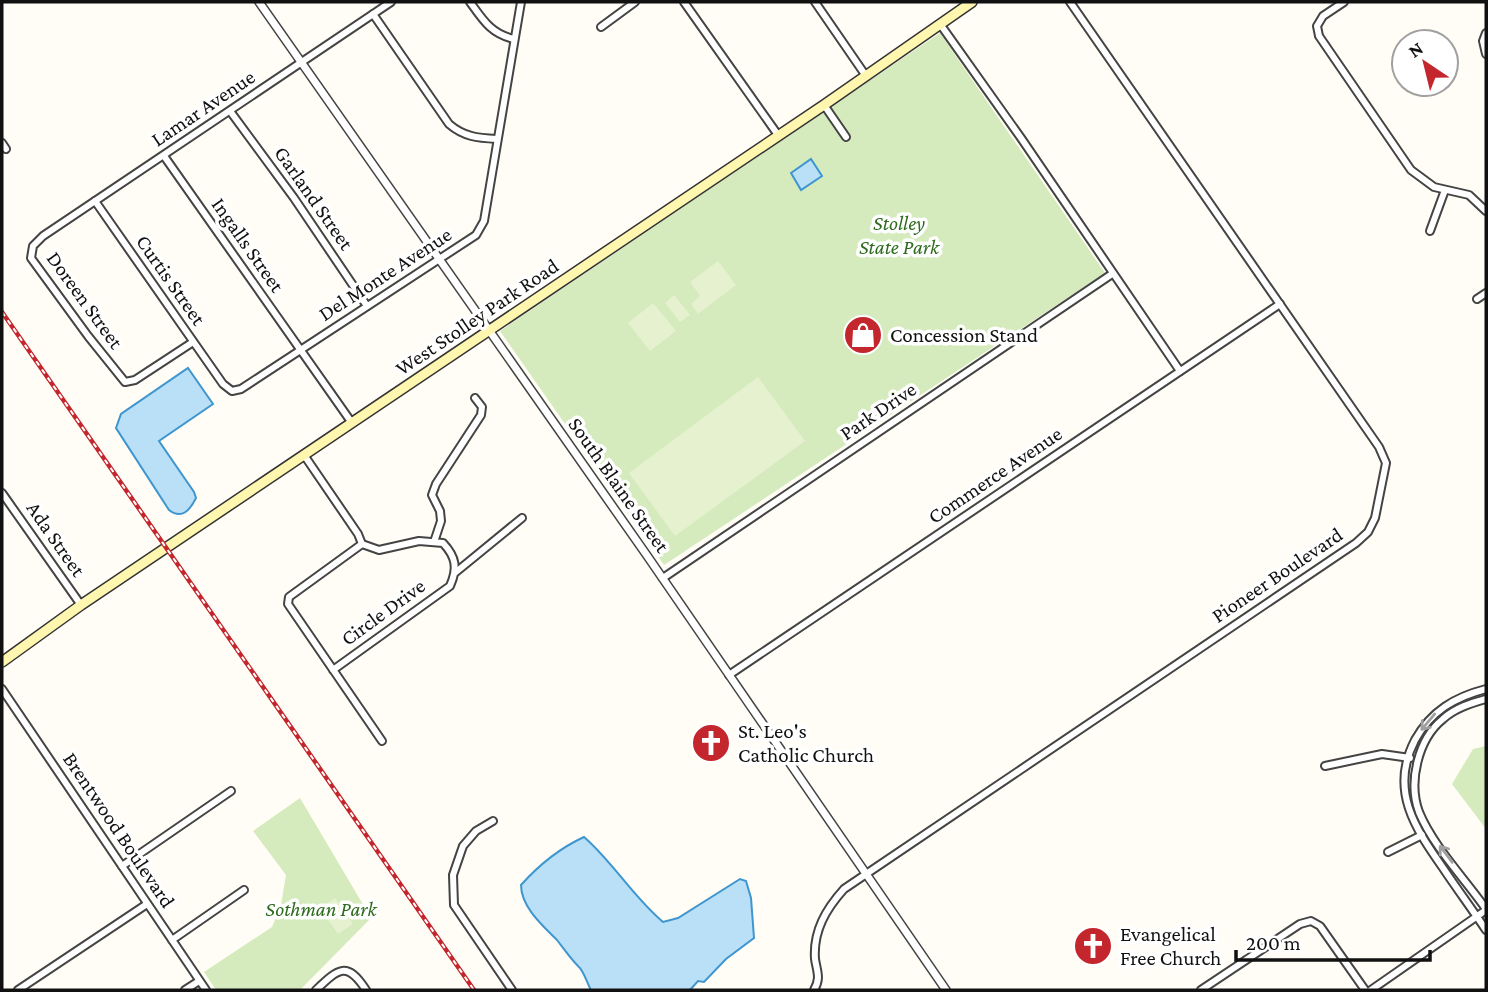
<svg xmlns="http://www.w3.org/2000/svg" width="1488" height="992" font-family="'Crimson Pro',serif">
<style>
.green{fill:#d5ebbd}
.pitch{fill:#e6f2cf}
.water{fill:#b9e0f7;stroke:#3f96cf;stroke-width:2}
.lines{fill:none;stroke-linecap:round;stroke-linejoin:round}
.minor-casing{stroke:#444;stroke-width:10}
.tertiary-casing{stroke:#444;stroke-width:10}
.secondary-casing{stroke:#333;stroke-width:12}
.minor{stroke:#fff;stroke-width:6}
.tertiary{stroke:#fff;stroke-width:7}
.secondary{stroke:#fff6b0;stroke-width:9}
.rail-casing{stroke:#c4262e;stroke-width:4.5}
.rail{stroke:#fff;stroke-width:2;stroke-dasharray:5;stroke-linecap:butt}
.oneway{stroke:#a0a0a0}
.labels{text-anchor:middle;stroke-width:7;stroke-linejoin:round;paint-order:stroke}
.street-label{font-size:21px;fill:#111;stroke:#fff}
.park-label{font-size:21px;font-style:italic;fill:#2f6b1f;stroke:#fff}
.poi-label{font-size:21px;fill:#111;stroke:#fff;text-anchor:start}
</style>
<rect width="100%" height="100%" fill="#fffdf5"/>
<g class="green">
<path d="M940,33L1105,273L664,565L500,331Z"/>
<path d="M1486,746V829L1452,784L1473,749Z"/>
<path d="M300,798L371,918L300,990H216L204,972L272,927L281,905L286,875L253,831Z"/>
</g>
<g class="pitch">
<path d="M718,261L736,285L698,314L691,304L700,296L690,282Z"/>
<path d="M674,295L690,315L680,322L665,303Z"/>
<path d="M653,303L676,331L650,351L628,323Z"/>
<path d="M758,377L805,441L675,536L629,473Z"/>
<path d="M335,898L353,924L338,934L320,908Z"/>
</g>
<g class="water">
<path d="M811,159L822,176L801,190L791,173Z"/>
<path d="M188,368L213,404L159,441L194,492L196,498C190,510 182,520 169,510L116,428L121,414Z"/>
<path d="M584,837C613,862 633,897 663,922L678,918L740,879L746,881L751,898L754,938L726,959L704,982L698,981L690,990H591C587,983 584,971 578,966C570,958 564,949 557,940C543,926 521,907 521,885C538,866 560,848 584,837Z"/>
</g>
<g class="lines">
<defs>
<g id="minor">
<path d="M470,2C483,20 491,34 514,39"/>
<path d="M684,2L778,135"/>
<path d="M815,2L866,76"/>
<path d="M1344,2L1323,16L1317,26L1319,36L1411,170L1434,187L1469,195L1486,211"/>
<path d="M373,14L449,124C464,137 478,138 497,139"/>
<path d="M940,24L1021,138L1180,371"/>
<path d="M601,27L635,2"/>
<path d="M1486,33L1483,41L1486,54"/>
<path d="M824,105L846,137"/>
<path d="M230,111L294,198L367,306"/>
<path d="M2,143L6,149"/>
<path d="M164,156L352,423"/>
<path d="M95,201L223,384L232,391L241,389L476,235L484,221L521,2"/>
<path d="M1430,231L1445,190"/>
<path d="M1477,299L1486,293"/>
<path d="M193,342L135,380L125,382L88,336L31,258L33,246L43,236L391,2"/>
<path d="M304,455L358,534L362,544"/>
<path d="M2,493L81,605"/>
<path d="M434,542L441,521L440,511L432,495L436,484L481,415L482,407L475,398"/>
<path d="M456,572L522,518"/>
<path d="M663,578L1112,274"/>
<path d="M333,670L450,586C458,568 456,557 443,543L419,541L379,550L362,544L289,597L288,604L382,741"/>
<path d="M729,675L1280,304"/>
<path d="M2,689L206,990"/>
<path d="M1486,689C1455,697 1431,711 1415,740C1389,790 1415,828 1443,868C1457,889 1472,909 1486,930"/>
<path d="M1486,699C1471,703 1455,708 1443,719C1418,739 1408,782 1419,812C1433,846 1465,879 1486,909"/>
<path d="M1325,766L1382,754L1410,758"/>
<path d="M493,821L476,831L463,846L453,875L454,905L512,990"/>
<path d="M1388,852L1422,835"/>
<path d="M122,866L231,791"/>
<path d="M172,940L244,890"/>
<path d="M18,990L147,904"/>
<path d="M185,990L199,981"/>
<path d="M316,990C339,968 347,961 366,990"/>
<path d="M814,990C821,978 817,972 815,959C813,931 826,909 844,889L1356,543L1368,532L1375,518L1386,463L1379,447L1070,2"/>
<path d="M1201,990L1300,924L1311,921L1320,926L1365,990"/>
<path d="M1371,990L1486,910"/>
</g>
<path id="tertiary" d="M259,2L648,557L946,990"/>
<path id="secondary" d="M2,662L81,605L824,105L972,2"/>
</defs>
<use href="#minor" class="minor-casing"/>
<use href="#tertiary" class="tertiary-casing"/>
<use href="#secondary" class="secondary-casing"/>
<use href="#minor" class="minor"/>
<use href="#tertiary" class="tertiary"/>
<use href="#secondary" class="secondary"/>
<defs>
<path id="rail" d="M2,312L474,990"/>
</defs>
<use href="#rail" class="rail-casing"/>
<use href="#rail" class="rail"/>
</g>
<defs><path id="oneway-shaft" d="M-6 0H5M1.5-3L5.5 0L1.5 3" fill="none" stroke-width="1.6" stroke-linecap="round" stroke-linejoin="round" transform="scale(1.75)"/></defs>
<g class="oneway">
<use href="#oneway-shaft" transform="translate(1428 722) rotate(130)"/>
<use href="#oneway-shaft" transform="translate(1446 854) rotate(-127)"/>
</g>
<defs>
<symbol id="shop-disc" viewBox="-11 -11 22 22"><circle r="9.5" fill="#c4262e" stroke="#fff"/><path d="M-5-2.5h2.3a2.7 3.5 0 0 1 5.4 0H5L5.5 6h-11ZM-1.5-2.5h3a1.5 2.3 0 0 0-3 0Z" fill="#fff"/></symbol>
<symbol id="church-disc" viewBox="-11 -11 22 22"><circle r="9.5" fill="#c4262e" stroke="#fff"/><path d="M-1.2-6h2.4v3.5h3.3v2.4h-3.3V6h-2.4V-.1h-3.3v-2.4h3.3Z" fill="#fff"/></symbol>
</defs>
<g fill-rule="evenodd">
<use href="#shop-disc" x="841" y="313" width="44" height="44"/>
<use href="#church-disc" x="689" y="721" width="44" height="44"/>
<use href="#church-disc" x="1071" y="924" width="44" height="44"/>
</g>
<g class="labels">
<g class="street-label">
<text transform="translate(203 108) rotate(-34)" y="7">Lamar Avenue</text>
<text transform="translate(314 198) rotate(55)" y="7">Garland Street</text>
<text transform="translate(248 245) rotate(55)" y="7">Ingalls Street</text>
<text transform="translate(385 274) rotate(-33)" y="7">Del Monte Avenue</text>
<text transform="translate(171 280) rotate(55)" y="7">Curtis Street</text>
<text transform="translate(85 300) rotate(54)" y="7">Doreen Street</text>
<text transform="translate(477 317) rotate(-34)" y="7">West Stolley Park Road</text>
<text transform="translate(878 411) rotate(-34)" y="7">Park Drive</text>
<text transform="translate(995 475) rotate(-34)" y="7">Commerce Avenue</text>
<text transform="translate(619 485) rotate(55)" y="7">South Blaine Street</text>
<text transform="translate(56 539) rotate(55)" y="7">Ada Street</text>
<text transform="translate(1277 575) rotate(-34)" y="7">Pioneer Boulevard</text>
<text transform="translate(383 612) rotate(-36)" y="7">Circle Drive</text>
<text transform="translate(119 830) rotate(56)" y="7">Brentwood Boulevard</text>
</g>
<g class="park-label">
<text x="899" y="230">Stolley<tspan x="899" dy="24">State Park</tspan></text>
<text x="321" y="916">Sothman Park</text>
</g>
<g class="poi-label">
<text x="890" y="342">Concession Stand</text>
<text x="738" y="738">St. Leo's<tspan x="738" dy="24">Catholic Church</tspan></text>
<text x="1120" y="941">Evangelical<tspan x="1120" dy="24">Free Church</tspan></text>
</g>
</g>
<rect width="1488" height="992" fill="none" stroke="#111111" stroke-width="7"/>
<g transform="translate(1425 63) rotate(325)"><circle r="33" fill="#ffffff" stroke="#a0a0a0" stroke-width="2"/>
<path d="M0-5L12 26L0 18L-12 26Z" fill="#c4262e"/>
<text y="-10" font-size="19" font-weight="bold" text-anchor="middle" fill="#111111">N</text>
</g>
<path d="M1236 950v10h194v-10" fill="none" stroke="#111111" stroke-width="3.5"/>
<text x="1246" y="950" font-size="21" fill="#111111" stroke="#ffffff" stroke-width="5" paint-order="stroke">200 m</text>
</svg>
